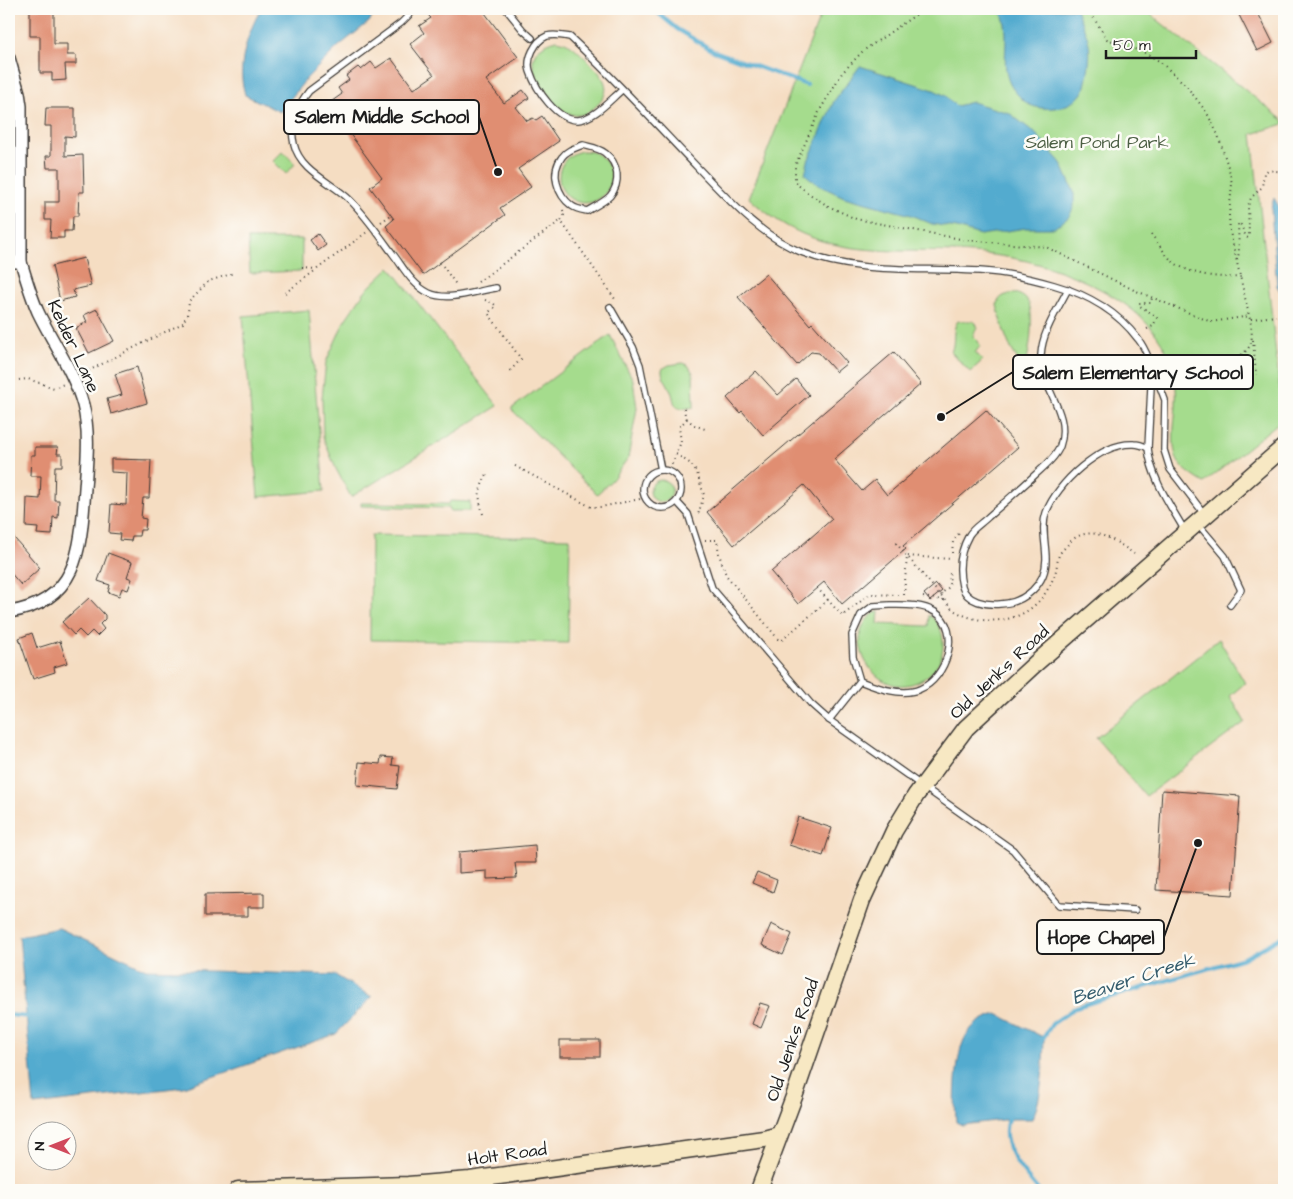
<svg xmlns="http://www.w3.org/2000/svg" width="1293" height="1199" font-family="'Architects Daughter',sans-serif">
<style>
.green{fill:#a5dc8d;stroke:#607c54}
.water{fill:#52abcf;stroke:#376476}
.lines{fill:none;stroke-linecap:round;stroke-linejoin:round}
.stream{stroke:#52abcf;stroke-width:4}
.building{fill:#e08e72}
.lane-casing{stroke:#3d3935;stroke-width:8}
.street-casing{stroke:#3d3935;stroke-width:14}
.secondary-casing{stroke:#3d3935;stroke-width:19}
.path{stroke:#3d3935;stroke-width:2;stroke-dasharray:1 4;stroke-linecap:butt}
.lane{stroke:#fff;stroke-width:5.5}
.street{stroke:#fff;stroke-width:11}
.secondary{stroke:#f7e8c3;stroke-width:16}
.labels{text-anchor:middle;stroke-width:5;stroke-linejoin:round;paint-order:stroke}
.park-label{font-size:18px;fill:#4c5f44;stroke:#fdfcf7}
.street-label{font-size:18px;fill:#1c1c1c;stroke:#fdfcf7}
.water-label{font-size:19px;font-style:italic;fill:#345c6d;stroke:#fdfcf7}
.leader{fill:none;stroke:#1c1c1c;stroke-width:2}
.callout-dot{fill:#1c1c1c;stroke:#fdfcf7;stroke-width:2}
.callout{fill:#fdfcf7;stroke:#1c1c1c;stroke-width:2}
.callout-label{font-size:19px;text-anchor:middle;font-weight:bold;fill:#1c1c1c}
</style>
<rect width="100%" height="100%" fill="#fdfcf7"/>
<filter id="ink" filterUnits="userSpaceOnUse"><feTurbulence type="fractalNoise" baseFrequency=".02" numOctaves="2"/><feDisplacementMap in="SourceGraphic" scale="10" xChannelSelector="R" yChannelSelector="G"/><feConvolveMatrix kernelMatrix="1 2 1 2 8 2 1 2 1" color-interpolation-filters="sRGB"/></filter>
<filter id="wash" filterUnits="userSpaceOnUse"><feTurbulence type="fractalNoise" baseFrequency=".0096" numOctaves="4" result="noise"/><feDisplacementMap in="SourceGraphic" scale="20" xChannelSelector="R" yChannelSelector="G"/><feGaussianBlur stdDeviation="1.12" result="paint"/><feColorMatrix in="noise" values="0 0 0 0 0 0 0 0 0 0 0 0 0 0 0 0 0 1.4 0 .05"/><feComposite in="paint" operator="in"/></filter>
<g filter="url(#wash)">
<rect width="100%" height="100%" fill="#f5ddc2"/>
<g class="green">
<path d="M823,9H1144L1284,121V124L1252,134L1283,419L1204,483C1195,477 1184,471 1178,461C1170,445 1175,422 1176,405C1180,350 1146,313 1100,289C1069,272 1035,261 1000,256C904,242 829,272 749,198Z"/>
<path d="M557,40C570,42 576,49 585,58C604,76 618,91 590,111C570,124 553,104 543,89C529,67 526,48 557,40Z"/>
<path d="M283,151L295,164L286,174L273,161Z"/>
<circle cx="585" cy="177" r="26"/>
<path d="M248,239H302V271L250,273Z"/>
<path d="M390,267L498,406L351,497L336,469L323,437L322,398L326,362L345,320L365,291Z"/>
<path d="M1014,293C1021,295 1026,297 1029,304C1034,315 1030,357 1024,367C1007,348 1003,329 997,305C999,296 1005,295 1014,293Z"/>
<path d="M309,310L324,491L258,497L243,316Z"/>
<path d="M958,321H972L976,323L977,327L973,336L978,341L980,346L975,353L983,360L970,372L951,352C956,342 951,329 958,321Z"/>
<path d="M610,335L633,380L637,408L628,458L612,480L597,494L511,409Z"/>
<path d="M683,363L688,365L693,373L694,407C669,413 677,401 669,387C665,378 662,379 662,369L669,365Z"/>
<circle cx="661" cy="491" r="11"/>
<path d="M450,501L470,502V511H450L449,508L361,506V503L449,504Z"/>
<path d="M371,535L570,538L568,643L370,640Z"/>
<path d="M879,611L878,624L928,626L929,615C940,622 944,635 943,648C941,662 935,672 923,679C875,708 835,630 879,611Z"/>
<path d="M1219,639L1245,683L1230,696L1245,722L1146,796L1096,738Z"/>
</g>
<g class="water">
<path d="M261,9H378L369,22L339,46L307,78L280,112L245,95C244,90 242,84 242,79C240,56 250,28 261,9Z"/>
<path d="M999,9H1076C1080,20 1087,33 1089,44C1091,57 1088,74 1085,86C1080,107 1048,113 1030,105C1025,103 1017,94 1013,89C996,65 1015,32 999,9Z"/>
<path d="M860,66L934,90L946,96L956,106L972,102L1009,113L1035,133L1061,163L1074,192V206L1069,217L1054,228H1026L980,235L957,228L932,224L911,215L844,197L818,185L805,174L808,161L834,101Z"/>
<path d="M1274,198L1284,215L1283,296L1277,286L1275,263L1271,208Z"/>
<path d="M59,928L146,969L335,975L372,997L336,1034L183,1087L34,1105L19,936Z"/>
<path d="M997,1014L1043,1037L1044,1039C1043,1063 1043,1098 1032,1119H1011L962,1125L956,1122C955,1108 955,1094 956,1080C959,1049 962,1023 997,1014Z"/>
</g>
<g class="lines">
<g class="stream">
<path d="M653,9L677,29L714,51L807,85"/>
<path d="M9,1015L30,1017"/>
<path d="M1042,1040L1052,1024L1076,1007L1244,958L1284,936"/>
<path d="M1009,1116C997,1144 1021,1170 1038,1190"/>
</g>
</g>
<g id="blocks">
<g class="building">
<path d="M30,9H54V44H67V55H76V64H65L66,80L52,81V73H40V36H30Z"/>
<path d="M437,9H482L518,57L486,80L504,103L523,90L529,98L516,107L527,121L533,118L536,120L542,116L559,141L518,169L531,187L500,208L505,215L423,275L386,226L394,219L370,187L382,178L328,104L342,94L338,88L349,80L346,76L358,67L361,70L371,62L376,68L391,58L414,89L434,75L410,44L424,33L419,26L431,18L428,15Z"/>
<path d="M1236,9H1256L1273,43L1257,51Z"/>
<path d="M46,108H75V137L65,136V156L83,155L84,192H79L78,216H73L72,231H64V238H50L51,220H45V202H59V168H47L46,156H51V126H45Z"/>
<path d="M318,234L326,245L318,251L310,240Z"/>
<path d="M84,258L91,286L73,290L75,297L60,301L52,266Z"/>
<path d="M766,274L810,325L812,323L847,363L836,372L819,353L811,352L797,365L738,297Z"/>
<path d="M97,309L114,341L89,353L76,328L87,322L84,315Z"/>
<path d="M894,352L921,384L834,459L862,491L875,480L887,495L986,410L1018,447L903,546L906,549L842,604L824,582L798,604L771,572L832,519L804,485L734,545L707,512Z"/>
<path d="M137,367L147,403L111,414L107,399L122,395L115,374Z"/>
<path d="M756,371L778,395L796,379L809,395L763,435L742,411L740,413L727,398Z"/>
<path d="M35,447H58L57,454H62V466H55L54,500H59L58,518L53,517L52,535L37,534L38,528L26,527L27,498L40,499L41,476H30L31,455H35Z"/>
<path d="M111,459L151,460L149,498H143L141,518L146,519L145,530H140L139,536H132L131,541L119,540L120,534L109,533L111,504L126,505L127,473L111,472Z"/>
<path d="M9,532L40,568L21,585L9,571Z"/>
<path d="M108,553L132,562L127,577L132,579L128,590L122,588L119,596L108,592L110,585L98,581Z"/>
<path d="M936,584L942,591L930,601L924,594Z"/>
<path d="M89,598L105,615V619L100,624L104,629L97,636L92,631L86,637L79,630L74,635L62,622Z"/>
<path d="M32,633L37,648L60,641L67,663L54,667L55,672L33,679L19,638Z"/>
<path d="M381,757L393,758L392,765L400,766L397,789L357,785L359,762L380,764Z"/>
<path d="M1162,790L1240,796L1233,895L1156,890Z"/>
<path d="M798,817L832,828L823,856L789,845Z"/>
<path d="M535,845L536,863H515L517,878L487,879V871L459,873V852Z"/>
<path d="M757,872L777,880L773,892L752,883Z"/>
<path d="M264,893V907H248V916H205V894Z"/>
<path d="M771,924L792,934L783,955L762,945Z"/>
<path d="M760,1003L770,1006L761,1028L752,1024Z"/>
<rect x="560" y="1040" width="40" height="17"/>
</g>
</g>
</g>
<g filter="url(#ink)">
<use href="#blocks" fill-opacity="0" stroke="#3d3935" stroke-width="1"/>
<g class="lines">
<defs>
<g id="lane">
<path d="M415,9L401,23L309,91C297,106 289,124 294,144C300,171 332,182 350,200C366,216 379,235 393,254C403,267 412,285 429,293C449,302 475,291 496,288"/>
<path d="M506,9L523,30L532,38"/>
<path d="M622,90C610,100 594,119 578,120C557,121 536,90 530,71C526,59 535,41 547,36C554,34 564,36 570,37C614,78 655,123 697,167C728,199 759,235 801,252C861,276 928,266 991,272C1013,274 1033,279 1054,285C1086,294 1117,311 1138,339C1144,346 1148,357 1152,366"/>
<path d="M583,145C590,147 599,148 605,153C619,164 621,183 610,196C604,202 594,207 587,211C582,210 576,209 572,206C557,195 550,172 562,157C567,150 575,148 583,145Z"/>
<path d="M1068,289C1058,309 1042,332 1041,355C1039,387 1072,412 1060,446C1056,457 1045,466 1036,474C1020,489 1004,503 988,517C982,523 973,528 969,535C960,551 958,569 962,586C966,602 987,605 1000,604C1025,603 1046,584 1046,559C1046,544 1041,527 1046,513C1056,484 1101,442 1134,444C1138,444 1144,446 1148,448"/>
<path d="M610,307L633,347L640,365L661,470"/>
<circle cx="662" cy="489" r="19"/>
<path d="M677,502L688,514L712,588L811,704L829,720L1013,850L1059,905L1135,910"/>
<path d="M1198,524L1225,556L1241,590L1230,605"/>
<path d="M1185,531C1170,505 1151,478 1148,448L1152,366L1165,400L1164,450L1170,469L1205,515"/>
<path d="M890,605C904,605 922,604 935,612C963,630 946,679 920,689C902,697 877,688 860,681L853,657L852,635L861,615L873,606Z"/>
<path d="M829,720L860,681"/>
</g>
<g id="street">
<path d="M9,58L19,93L21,106V262C26,279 31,296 38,312C53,343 74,372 83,405C90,432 87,460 85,488C81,545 80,602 9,612"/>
<path d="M9,262H21"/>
</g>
<g id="secondary">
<path d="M238,1190L408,1185L470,1180L764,1139L779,1135"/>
<path d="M759,1190L795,1094L862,900L894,831L916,795L966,728L1035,664L1284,447"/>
</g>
</defs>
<use href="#lane" class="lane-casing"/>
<use href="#street" class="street-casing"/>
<use href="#secondary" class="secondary-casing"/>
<g class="path">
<path d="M924,9L863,51L842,73L820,110L795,166V180L798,185L808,193L828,206L856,219L966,240L1046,247L1134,290L1211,322L1250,316"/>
<path d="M1088,9L1107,39L1145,53L1159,61L1185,84L1207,113L1218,135L1230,173L1232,184L1229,215L1230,232L1251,324C1253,343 1252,348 1236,359"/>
<path d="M563,210L564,215L561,221L615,299"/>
<path d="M381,222L391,215"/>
<path d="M1151,234C1159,244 1166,257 1176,264C1195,276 1220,278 1241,277"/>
<path d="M1237,260L1239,253L1238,223L1241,225L1246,237L1248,238L1249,235L1248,206L1251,198L1262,187L1264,173L1268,170L1284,172"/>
<path d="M440,262L457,286"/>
<path d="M302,268L316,269"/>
<path d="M478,282L560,221"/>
<path d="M285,293L367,232"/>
<path d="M485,300L493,303L496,306L488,313L521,359L509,372"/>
<path d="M1251,319L1276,316"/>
<path d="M1147,329L1153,326L1157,318L1154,315L1140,306L1139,303H1151L1152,297"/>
<path d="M1253,340L1256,375"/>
<path d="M84,373L183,323L188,313L189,301L209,281L234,273"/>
<path d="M9,381L28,379L54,388L64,384"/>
<path d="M684,408L685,415L687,419"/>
<path d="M676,454L691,464L697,473L704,495L698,515"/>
<path d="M515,466L591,507H601L645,498"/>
<path d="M670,469L681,442L679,427L687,419L694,425L705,429"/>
<path d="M483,514C477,494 479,490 488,472"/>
<path d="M705,540H717L719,554L726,575L778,639L782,640L828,600L842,616L870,594L898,595"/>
<path d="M896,543L952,609C966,618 982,622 1000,620C1028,617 1045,600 1055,574C1057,568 1057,561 1059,555C1061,551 1066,547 1069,543C1089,522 1115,540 1134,554"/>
<path d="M952,553L953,542L960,532"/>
<path d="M817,588L828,600"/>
<path d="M904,595L907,556L951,559"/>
<path d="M923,597L943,600L941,594L949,587L950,572"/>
</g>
<use href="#lane" class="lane"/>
<use href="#street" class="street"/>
<use href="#secondary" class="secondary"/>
</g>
</g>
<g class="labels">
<g class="park-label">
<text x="1097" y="148">Salem Pond Park</text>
</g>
<g class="street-label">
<text transform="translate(74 346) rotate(65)" y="6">Kelder Lane</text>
<text transform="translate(999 672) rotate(-43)" y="6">Old Jenks Road</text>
<text transform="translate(792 1040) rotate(-71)" y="6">Old Jenks Road</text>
<text transform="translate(507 1154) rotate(-8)" y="6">Holt Road</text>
</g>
<g class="water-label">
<text transform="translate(1133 978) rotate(-18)" y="7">Beaver Creek</text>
</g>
</g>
<path class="leader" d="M498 172L479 117M941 417L1013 372M1198 843L1164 937"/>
<g class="callout-dot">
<circle cx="498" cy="172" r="5"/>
<circle cx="941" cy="417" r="5"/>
<circle cx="1198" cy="843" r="5"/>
</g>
<g class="callout">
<rect x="284" y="100" width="195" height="34" rx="5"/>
<rect x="1013" y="355" width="240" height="34" rx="5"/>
<rect x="1037" y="920" width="127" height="34" rx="5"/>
</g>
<g class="callout-label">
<text x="382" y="123">Salem Middle School</text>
<text x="1133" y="379">Salem Elementary School</text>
<text x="1101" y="944">Hope Chapel</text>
</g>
<rect width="1293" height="1199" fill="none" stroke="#fdfcf7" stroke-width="30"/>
<g transform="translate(52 1146) rotate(270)"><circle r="24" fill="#fdfcf7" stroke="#a3a29f"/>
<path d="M0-4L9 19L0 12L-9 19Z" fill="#d1495b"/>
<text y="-8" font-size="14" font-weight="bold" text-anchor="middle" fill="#1c1c1c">N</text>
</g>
<path d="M1106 50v8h90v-8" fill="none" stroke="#1c1c1c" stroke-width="2.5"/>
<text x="1113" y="50" font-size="15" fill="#1c1c1c" stroke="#fdfcf7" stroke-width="4" paint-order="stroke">50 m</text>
</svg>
